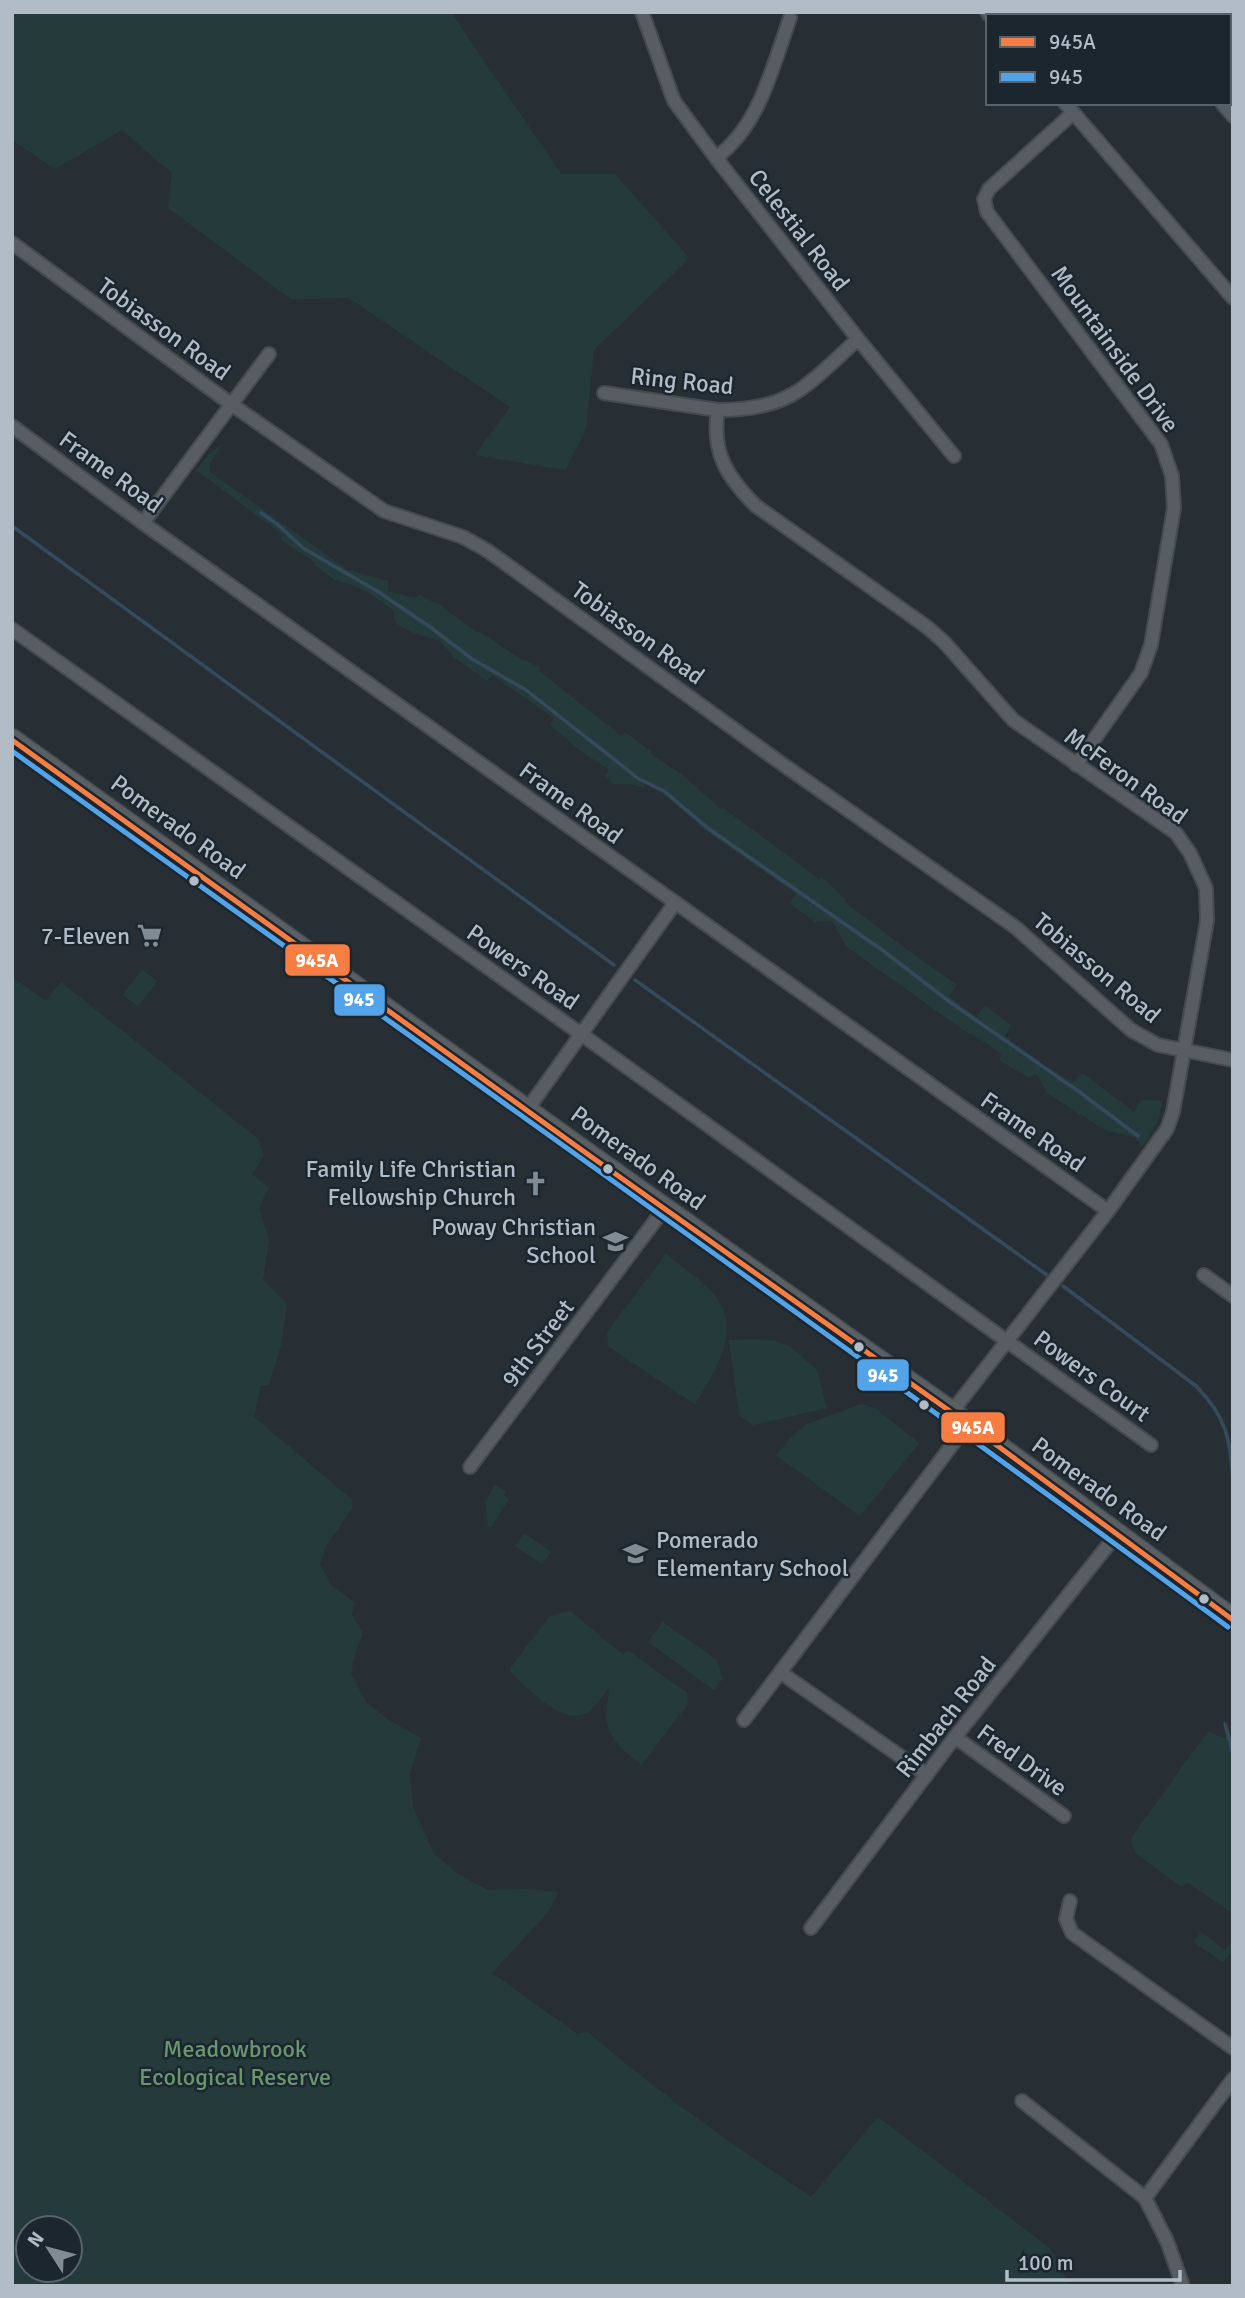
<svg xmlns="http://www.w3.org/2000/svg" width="1245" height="2298" font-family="Signika,sans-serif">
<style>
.green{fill:#253b3b;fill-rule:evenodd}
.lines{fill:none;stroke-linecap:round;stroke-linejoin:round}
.stream{stroke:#354b5d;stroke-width:3.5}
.minor-casing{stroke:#464b4f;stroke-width:16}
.primary-casing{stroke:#454c51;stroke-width:24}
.minor{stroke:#575d63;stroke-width:12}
.primary{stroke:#5a5f64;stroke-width:21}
.bus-1-casing{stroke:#1b262f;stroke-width:10}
.bus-2-casing{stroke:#1b262f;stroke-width:10}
.bus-1{stroke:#f77d43;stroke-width:5}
.bus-2{stroke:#53a3e8;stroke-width:5}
.bus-dot{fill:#b1bcc6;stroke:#1b262f;stroke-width:2.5}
.labels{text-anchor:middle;stroke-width:5;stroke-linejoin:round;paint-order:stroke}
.street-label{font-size:24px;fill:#b1bcc6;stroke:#1b262f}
.poi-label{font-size:24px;fill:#b1bcc6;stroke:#1b262f;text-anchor:end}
.park-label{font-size:24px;fill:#68976d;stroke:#1b262f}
.line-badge{stroke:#1b262f;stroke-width:2.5}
.badge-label{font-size:19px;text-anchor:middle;font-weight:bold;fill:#fff}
</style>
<rect width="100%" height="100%" fill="#282f34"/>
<g class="green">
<path d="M12,12H451L561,174H615L689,258L594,350L586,430L565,470L475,455L510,407L349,298L291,299L168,208L172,173L122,130L55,169L12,140Z"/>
<path d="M223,443L210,463V472L348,570L388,581V591L414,598L420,595L439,605L478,633L479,632L521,659L540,667L539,671L621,736L625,732L651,752L652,755L681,774L721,809L723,808L819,879L822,877L845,899V902L899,944L957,985L949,996L976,1017L985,1006L1011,1025L1005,1036L1047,1067L1073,1082L1082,1073L1134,1112L1141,1100L1162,1101L1158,1121L1141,1148L1136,1138L1105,1130L1047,1093L1036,1073L1029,1078L999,1060L1002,1054L971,1033L969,1034L847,947L832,921L816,922L789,903L796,894L705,830L667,797L646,784L643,788L630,784H613L605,775L609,770L578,749L550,725L554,718L492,675L487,681L454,657L440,641L412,632L395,623L393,610L369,593L355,586L335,580L315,566L314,562L281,540L282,534L199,472H195L210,453Z"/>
<path d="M142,970L157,981L138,1006L123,995Z"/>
<path d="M12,977L46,1001L61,982L258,1139L264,1156L252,1174L269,1188L259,1207L269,1240L263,1280L287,1303L281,1345L269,1385H261L254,1417L352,1500V1508L326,1546L320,1564L331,1585L354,1602L352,1615L363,1634L355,1653L351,1674L367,1703L390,1721L421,1738L410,1773L413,1807L434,1854L458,1874L488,1890L526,1889L558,1892L550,1910L492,1973L577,2034L588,2032C658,2093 734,2146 811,2197L878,2117L1051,2249L1070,2286H12ZM28,2228H70V2270H28Z"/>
<path d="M666,1254C680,1266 705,1283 716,1297C742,1331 714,1374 695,1404L608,1346L607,1332Z"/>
<path d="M757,1339L776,1341L791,1347L817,1370L827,1408L753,1425L739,1415L729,1340Z"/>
<path d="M861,1404L875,1408L919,1443L860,1516L776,1455L793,1436L807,1424Z"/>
<path d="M495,1485L506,1492L504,1495L509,1499L491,1527L488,1526L485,1502Z"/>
<path d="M524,1533L551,1552L542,1564L515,1546Z"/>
<path d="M570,1611L623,1655L627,1650L687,1693L688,1704L641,1765C608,1737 601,1731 610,1687C603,1694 596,1707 588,1712C562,1728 526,1686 509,1670L550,1616Z"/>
<path d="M663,1622L717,1660L723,1678L714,1690L648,1642Z"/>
<path d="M1208,1731L1223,1738L1233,1734V1914L1187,1882L1182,1887L1135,1853L1131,1838Z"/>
<path d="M1201,1932L1225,1950L1233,1941V1950L1223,1962L1194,1942Z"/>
</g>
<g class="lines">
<g class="stream">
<path d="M261,513L277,524L303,548L377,591L430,627L472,659L526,690L639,779L664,791L709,829L882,950L950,1002L1078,1091L1138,1136"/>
<path d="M12,526L614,965"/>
<path d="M635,980L1047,1275"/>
<path d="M1063,1286L1196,1386C1227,1418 1229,1436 1233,1479"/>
<path d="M1225,1724L1233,1753"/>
</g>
<defs>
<g id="minor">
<path d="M642,12L674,101L716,158L858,339L954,456"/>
<path d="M987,12L990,16"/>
<path d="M1144,12L1147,16"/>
<path d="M1065,103L1233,298"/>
<path d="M1222,103L1233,116"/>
<path d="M1073,113L989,189L984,199L987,212L1161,444L1172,476L1174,508L1151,645L1141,673L1076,765"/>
<path d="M716,158C760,125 772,68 790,18"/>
<path d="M12,243L231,404L384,511L463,537L488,551L778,761L1015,927L1131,1030L1158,1045L1233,1060"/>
<path d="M604,393L718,410C745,410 778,406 801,389C821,375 839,356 858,339"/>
<path d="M718,410C711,452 727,477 756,506L927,627L944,642L1013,720L1176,833L1190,853L1206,888L1207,921L1173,1112L1167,1129L1108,1211L951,1413"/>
<path d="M12,426L143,523L1108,1211"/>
<path d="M143,523L269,354"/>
<path d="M12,629L581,1034L1151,1445"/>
<path d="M527,1110L675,903"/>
<path d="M1204,1275L1233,1296"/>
<path d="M470,1467L664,1209"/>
<path d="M780,1672L927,1775"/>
<path d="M744,1720L968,1424"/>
<path d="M955,1737L1064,1816"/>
<path d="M1070,1901L1066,1919L1072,1933L1233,2048"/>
<path d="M811,1928L955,1737L1117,1534"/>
<path d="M1022,2101L1145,2198L1167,2241L1183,2286"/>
<path d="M1145,2198L1233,2079"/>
</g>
<path id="primary" d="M12,740L586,1153L968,1424L1233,1620"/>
</defs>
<use href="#minor" class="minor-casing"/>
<use href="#primary" class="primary-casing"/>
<use href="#minor" class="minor"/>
<use href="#primary" class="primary"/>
<defs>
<path id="bus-1" d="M12,740L586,1153L968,1424L1233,1620"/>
<path id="bus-2" d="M12,751C418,1043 826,1330 1228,1627"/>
</defs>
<use href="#bus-1" class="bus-1-casing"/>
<use href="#bus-2" class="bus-2-casing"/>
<use href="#bus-1" class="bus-1"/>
<use href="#bus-2" class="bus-2"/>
</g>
<defs>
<symbol id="supermarket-bare" viewBox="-9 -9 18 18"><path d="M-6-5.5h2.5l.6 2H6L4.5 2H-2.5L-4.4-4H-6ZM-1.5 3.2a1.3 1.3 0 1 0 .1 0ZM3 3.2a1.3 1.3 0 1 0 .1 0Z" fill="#818b93" stroke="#1b262f" stroke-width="2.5" paint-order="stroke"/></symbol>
<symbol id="church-bare" viewBox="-9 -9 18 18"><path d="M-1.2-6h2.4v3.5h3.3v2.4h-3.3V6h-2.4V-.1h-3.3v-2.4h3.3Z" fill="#818b93" stroke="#1b262f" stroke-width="2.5" paint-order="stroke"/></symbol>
<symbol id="school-bare" viewBox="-9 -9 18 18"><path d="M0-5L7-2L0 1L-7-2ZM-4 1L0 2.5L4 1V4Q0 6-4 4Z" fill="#818b93" stroke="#1b262f" stroke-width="2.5" paint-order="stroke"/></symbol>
</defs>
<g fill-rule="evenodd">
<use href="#supermarket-bare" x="132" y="918" width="35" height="35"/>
<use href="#church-bare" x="518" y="1166" width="35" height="35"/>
<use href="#school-bare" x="598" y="1224" width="35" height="35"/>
<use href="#school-bare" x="618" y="1536" width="35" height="35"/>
</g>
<g class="bus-dot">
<circle cx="194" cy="881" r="6"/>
<circle cx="608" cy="1169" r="6"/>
<circle cx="859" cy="1347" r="6"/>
<circle cx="924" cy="1405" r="6"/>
<circle cx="1204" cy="1599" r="6"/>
</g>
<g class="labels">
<g class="street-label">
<text transform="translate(799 230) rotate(52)" y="8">Celestial Road</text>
<text transform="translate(164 329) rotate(36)" y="8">Tobiasson Road</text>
<text transform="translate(1115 349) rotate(54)" y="8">Mountainside Drive</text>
<text transform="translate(682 381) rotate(6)" y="8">Ring Road</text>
<text transform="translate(111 472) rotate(36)" y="8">Frame Road</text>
<text transform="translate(638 633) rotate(36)" y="8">Tobiasson Road</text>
<text transform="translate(1126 776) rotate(36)" y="8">McFeron Road</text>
<text transform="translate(571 803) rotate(36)" y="8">Frame Road</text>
<text transform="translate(178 827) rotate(36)" y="8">Pomerado Road</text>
<text transform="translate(523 967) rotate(35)" y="8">Powers Road</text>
<text transform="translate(1097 968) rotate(40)" y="8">Tobiasson Road</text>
<text transform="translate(1033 1132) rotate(35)" y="8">Frame Road</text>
<text transform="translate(638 1158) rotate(36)" y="8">Pomerado Road</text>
<text transform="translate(538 1343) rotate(-53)" y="8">9th Street</text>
<text transform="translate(1092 1376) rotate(36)" y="8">Powers Court</text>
<text transform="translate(1099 1489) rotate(36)" y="8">Pomerado Road</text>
<text transform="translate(946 1717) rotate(-52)" y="8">Rimbach Road</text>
<text transform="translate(1022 1760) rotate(36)" y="8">Fred Drive</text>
</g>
<g class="poi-label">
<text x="130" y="944">7-Eleven</text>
<text x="516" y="1177">Family Life Christian<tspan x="516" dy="28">Fellowship Church</tspan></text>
<text x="596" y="1235">Poway Christian<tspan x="596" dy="28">School</tspan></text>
<text x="656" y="1548" text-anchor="start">Pomerado<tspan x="656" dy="28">Elementary School</tspan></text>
</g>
<g class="park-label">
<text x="235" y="2057">Meadowbrook<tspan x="235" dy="28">Ecological Reserve</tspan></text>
</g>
</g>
<g class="line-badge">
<rect x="284" y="943" width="67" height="34" rx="7" fill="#f77d43"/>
<rect x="333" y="983" width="53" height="34" rx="7" fill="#53a3e8"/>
<rect x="856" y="1358" width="54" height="34" rx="7" fill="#53a3e8"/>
<rect x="940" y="1411" width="66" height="33" rx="7" fill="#f77d43"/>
</g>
<g class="badge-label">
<text x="317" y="967">945A</text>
<text x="359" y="1006">945</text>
<text x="883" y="1382">945</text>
<text x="973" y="1434">945A</text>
</g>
<rect width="1245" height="2298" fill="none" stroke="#b1bcc6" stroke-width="28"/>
<rect x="986" y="14" width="245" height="91" fill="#1b262f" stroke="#57626b" stroke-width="2"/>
<rect x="1000" y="37" width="35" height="10" fill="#f77d43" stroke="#57626b" stroke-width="2"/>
<text x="1049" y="49" font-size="21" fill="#b1bcc6">945A</text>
<rect x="1000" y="72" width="35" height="10" fill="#53a3e8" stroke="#57626b" stroke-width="2"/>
<text x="1049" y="84" font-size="21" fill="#b1bcc6">945</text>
<g transform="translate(49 2249) rotate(306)"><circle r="33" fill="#1b262f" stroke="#57626b" stroke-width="2"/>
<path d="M0-5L12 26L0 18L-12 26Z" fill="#818b93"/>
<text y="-10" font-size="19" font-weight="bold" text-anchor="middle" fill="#b1bcc6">N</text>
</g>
<path d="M1007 2270v10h173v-10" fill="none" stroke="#b1bcc6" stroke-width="3.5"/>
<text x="1018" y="2270" font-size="21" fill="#b1bcc6" stroke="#1b262f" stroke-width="5" paint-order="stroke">100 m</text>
</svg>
